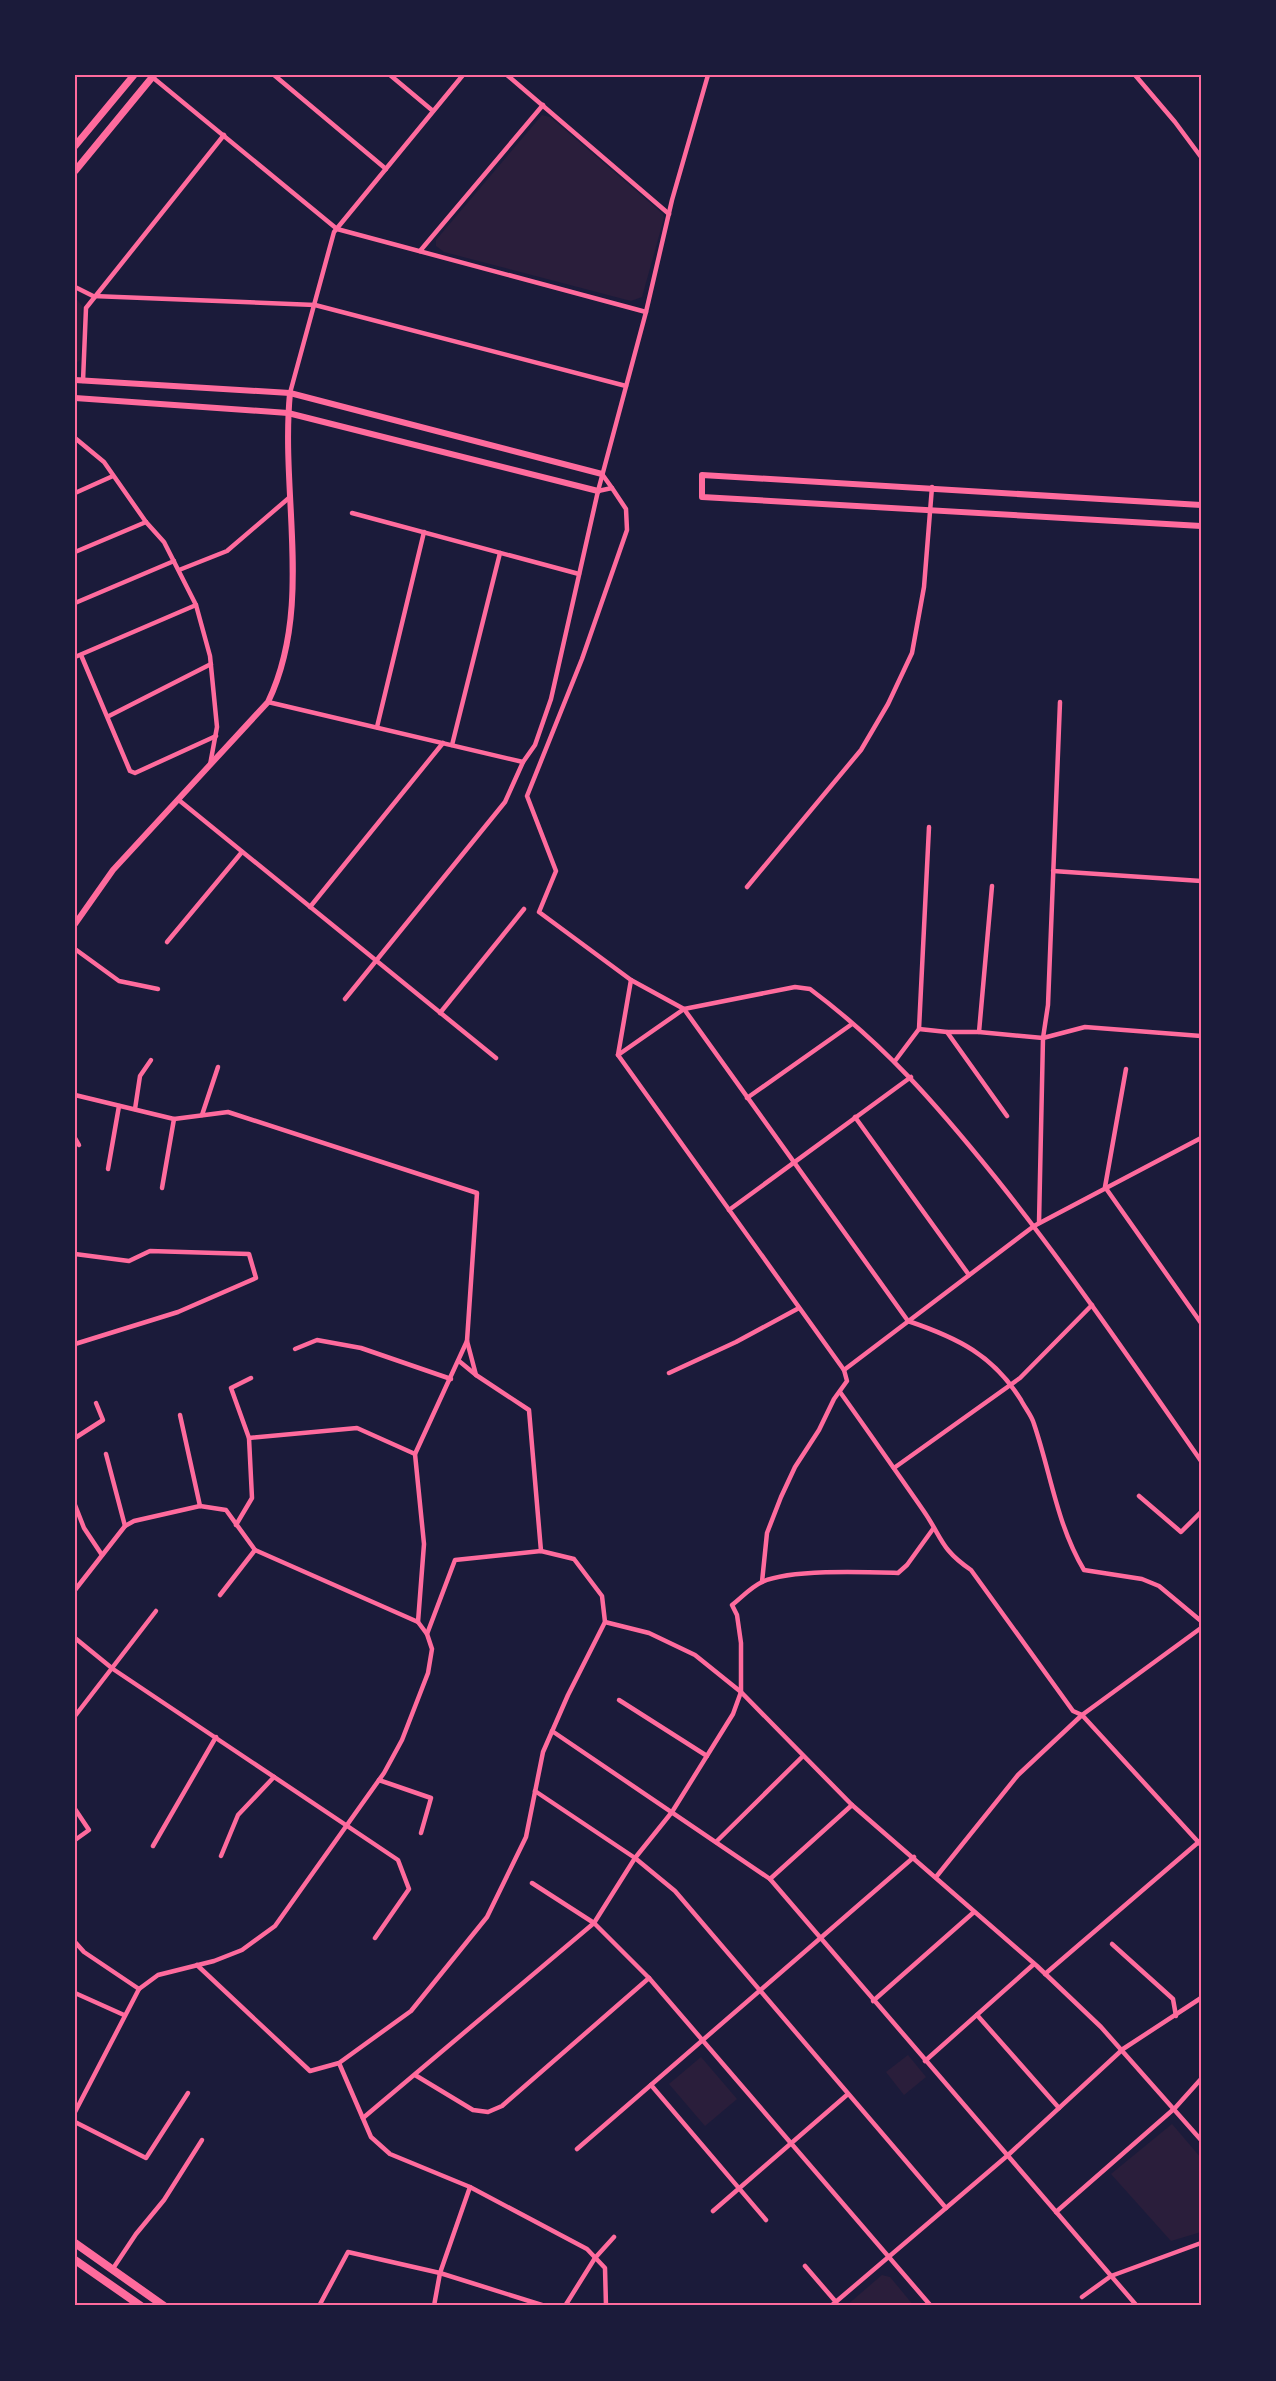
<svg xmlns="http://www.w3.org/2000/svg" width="1276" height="2381" font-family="'Exo 2',sans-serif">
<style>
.green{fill:#2a1e3b}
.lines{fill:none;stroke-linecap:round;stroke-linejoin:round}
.minor{stroke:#ff6b9d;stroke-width:4.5}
.tertiary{stroke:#ff6b9d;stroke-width:6}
.secondary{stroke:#ff6b9d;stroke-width:7}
.primary{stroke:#ff6b9d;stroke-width:8}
.neatline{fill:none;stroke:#ff6b9d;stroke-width:2}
</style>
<rect width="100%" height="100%" fill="#1b1b3a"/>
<g class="green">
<path d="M542,115L550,117L663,214L664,218L642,297L631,301L444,252L436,246V240Z"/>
<path d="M75,297L82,306L80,360L75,364Z"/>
<path d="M908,2055L926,2077L904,2095L886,2072Z"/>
<path d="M701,2057L737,2099L705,2126L669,2084Z"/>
<path d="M1172,2124L1201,2158V2232L1171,2241L1111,2174Z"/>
<path d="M882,2275L890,2277L914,2306H846Z"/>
</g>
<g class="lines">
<g class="minor">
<path d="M274,75L386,169"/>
<path d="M390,75L433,111"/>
<path d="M507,75L669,214"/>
<path d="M1135,75L1175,122L1201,157"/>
<path d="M151,76L337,229L646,312"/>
<path d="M420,251L543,105"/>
<path d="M75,287L93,296L315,305L626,386"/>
<path d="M83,381L86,308L224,135"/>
<path d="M290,393L334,232L463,75"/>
<path d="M75,438L104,462L146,522L164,542L196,605L210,656L217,727L210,765"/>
<path d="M602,474L612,488"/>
<path d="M598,491L612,488L626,509L627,530L582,659L527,796L556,871L539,912L631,980L684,1009L908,1321C958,1338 993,1355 1021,1400C1025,1408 1032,1416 1034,1424C1051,1474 1057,1525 1084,1570L1142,1579L1159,1586L1201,1621"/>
<path d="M75,493L113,476"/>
<path d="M352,513L579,574"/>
<path d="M75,552L146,522"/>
<path d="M179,570L227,551L290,497"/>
<path d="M75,603L174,561"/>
<path d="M81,655L130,771L135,773L216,736"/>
<path d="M75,657L196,605"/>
<path d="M268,702L523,762"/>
<path d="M109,716L211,664"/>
<path d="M377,727L424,532"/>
<path d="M452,745L500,553"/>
<path d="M180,801L496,1058"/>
<path d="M1053,871L1201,881"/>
<path d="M992,886L979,1032H947L1007,1116"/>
<path d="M747,887L861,750L888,704L912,653L924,587L932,487"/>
<path d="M310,907L443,743"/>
<path d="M167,942L242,852"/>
<path d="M75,949L119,981L158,989"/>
<path d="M345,999L505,802L523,762L535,745L551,699L598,491L646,312L672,200L708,75"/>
<path d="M440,1013L524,909"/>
<path d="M919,1029L947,1032"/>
<path d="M979,1032L1043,1038L1085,1027L1201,1036"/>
<path d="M618,1055L631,980"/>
<path d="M895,1061L919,1029L929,827"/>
<path d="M1126,1069L1105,1187L1201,1323"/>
<path d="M75,1095L174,1119L228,1112L477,1193L467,1341L476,1375L529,1410L541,1551"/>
<path d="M747,1098L852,1024"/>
<path d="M135,1109L140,1076L151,1060"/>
<path d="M202,1115L218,1067"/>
<path d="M855,1117L969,1275"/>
<path d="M75,1138L79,1145"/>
<path d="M108,1169L119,1106"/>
<path d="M162,1188L174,1119"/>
<path d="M729,1210L911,1077"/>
<path d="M1039,1223L1043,1038L1048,1005L1060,702"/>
<path d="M75,1254L129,1261L150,1251L249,1254L256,1278L178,1312L75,1344"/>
<path d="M295,1349L317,1340L361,1348L451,1379"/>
<path d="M459,1361L476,1375"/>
<path d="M844,1370L1034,1226L1201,1138"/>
<path d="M669,1373L736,1342L799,1308"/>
<path d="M840,1392C868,1431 895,1470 923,1510C942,1537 940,1549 971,1570L1073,1711L1082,1715L1201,1845"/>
<path d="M180,1415L200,1506"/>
<path d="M75,1438L103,1420L96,1403"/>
<path d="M249,1438L357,1428L415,1454"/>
<path d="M106,1454L125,1526"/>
<path d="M894,1468L1020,1378L1092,1305"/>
<path d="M1139,1496L1181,1532L1201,1512"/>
<path d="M75,1505L84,1528L102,1555"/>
<path d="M236,1525L252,1498L249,1438L231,1388L251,1378"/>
<path d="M762,1582L767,1533L781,1497L795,1467L819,1430L834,1399L847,1381L844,1370L618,1055L684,1009L795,987L810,989C885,1045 936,1104 995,1177C1068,1268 1134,1365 1201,1461"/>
<path d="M75,1590L125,1526L134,1521L200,1506L226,1510L255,1550L418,1622"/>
<path d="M220,1595L255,1550"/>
<path d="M605,1622L649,1633L695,1655L741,1692L852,1805L1037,1966L1101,2027L1201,2140"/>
<path d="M75,1638L113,1669L398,1860L409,1889L375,1938"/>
<path d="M619,1700L707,1756"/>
<path d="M75,1716L156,1611"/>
<path d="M552,1731L770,1879L1137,2306"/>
<path d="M379,1780L431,1798L421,1833"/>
<path d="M535,1791L635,1858L675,1891L946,2208"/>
<path d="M75,1809L89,1830L75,1840"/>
<path d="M716,1842L803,1756"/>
<path d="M153,1846L216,1737"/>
<path d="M221,1856L238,1815L274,1777"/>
<path d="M936,1877L1018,1775L1082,1715L1201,1628"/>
<path d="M770,1879L852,1805"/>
<path d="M532,1883L594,1923L649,1978L931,2306"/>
<path d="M75,1942L84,1952L139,1989"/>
<path d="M1112,1944L1173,1999L1176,2016"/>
<path d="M197,1965L310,2071L339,2063L411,2011L487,1917L526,1837L543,1752L568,1695L605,1622L602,1596L574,1559L541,1551L455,1560L427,1634"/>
<path d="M1045,1974L1201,1840"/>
<path d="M75,1993L124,2015"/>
<path d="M873,2001L974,1912"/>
<path d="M977,2015L1059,2108"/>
<path d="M925,2061L1034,1964"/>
<path d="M339,2063L371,2137L390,2154L470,2187L587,2249L605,2268L606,2306"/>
<path d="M415,2075L473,2110L488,2112L502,2106L649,1978"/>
<path d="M651,2085L766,2220"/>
<path d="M75,2112L139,1989L158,1975L214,1961L242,1950L275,1926L384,1773L402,1740L428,1673L432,1649L427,1634L418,1622L424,1544L415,1454L467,1341"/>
<path d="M363,2118L594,1923L635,1858L672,1812L733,1714L741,1692V1643L737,1615L732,1605C741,1598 751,1587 762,1582C790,1569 866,1572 898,1573L907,1565L933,1529"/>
<path d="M75,2122L146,2158L188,2093"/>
<path d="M577,2149L914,1857"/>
<path d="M713,2211L848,2094"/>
<path d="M1056,2212L1175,2108L1201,2079"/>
<path d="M805,2266L836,2302"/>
<path d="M112,2270L136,2234L164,2200L202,2140"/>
<path d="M1082,2297L1111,2276L1201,2243"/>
<path d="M319,2306L348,2252L440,2273L545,2306"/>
<path d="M434,2306L440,2273L470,2187"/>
<path d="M565,2306L595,2258L614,2237"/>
<path d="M831,2306L1007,2156L1123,2049L1201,1998"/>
</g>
<g class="tertiary">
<path d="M75,380L290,393L602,474"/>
<path d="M75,398L288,413L598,491"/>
<path d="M1201,505L702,475V497L1201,526"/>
<path d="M75,924L113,870L268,702C314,606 280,495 290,393"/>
</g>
<g class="secondary">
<path d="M75,146L134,75"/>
<path d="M75,171L154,75"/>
</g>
<g class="primary">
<path d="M75,2243L164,2306"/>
<path d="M75,2260L141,2306"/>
</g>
</g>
<rect width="1276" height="2381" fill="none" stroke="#1b1b3a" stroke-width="153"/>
<rect x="76" y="76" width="1124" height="2228" class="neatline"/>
</svg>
